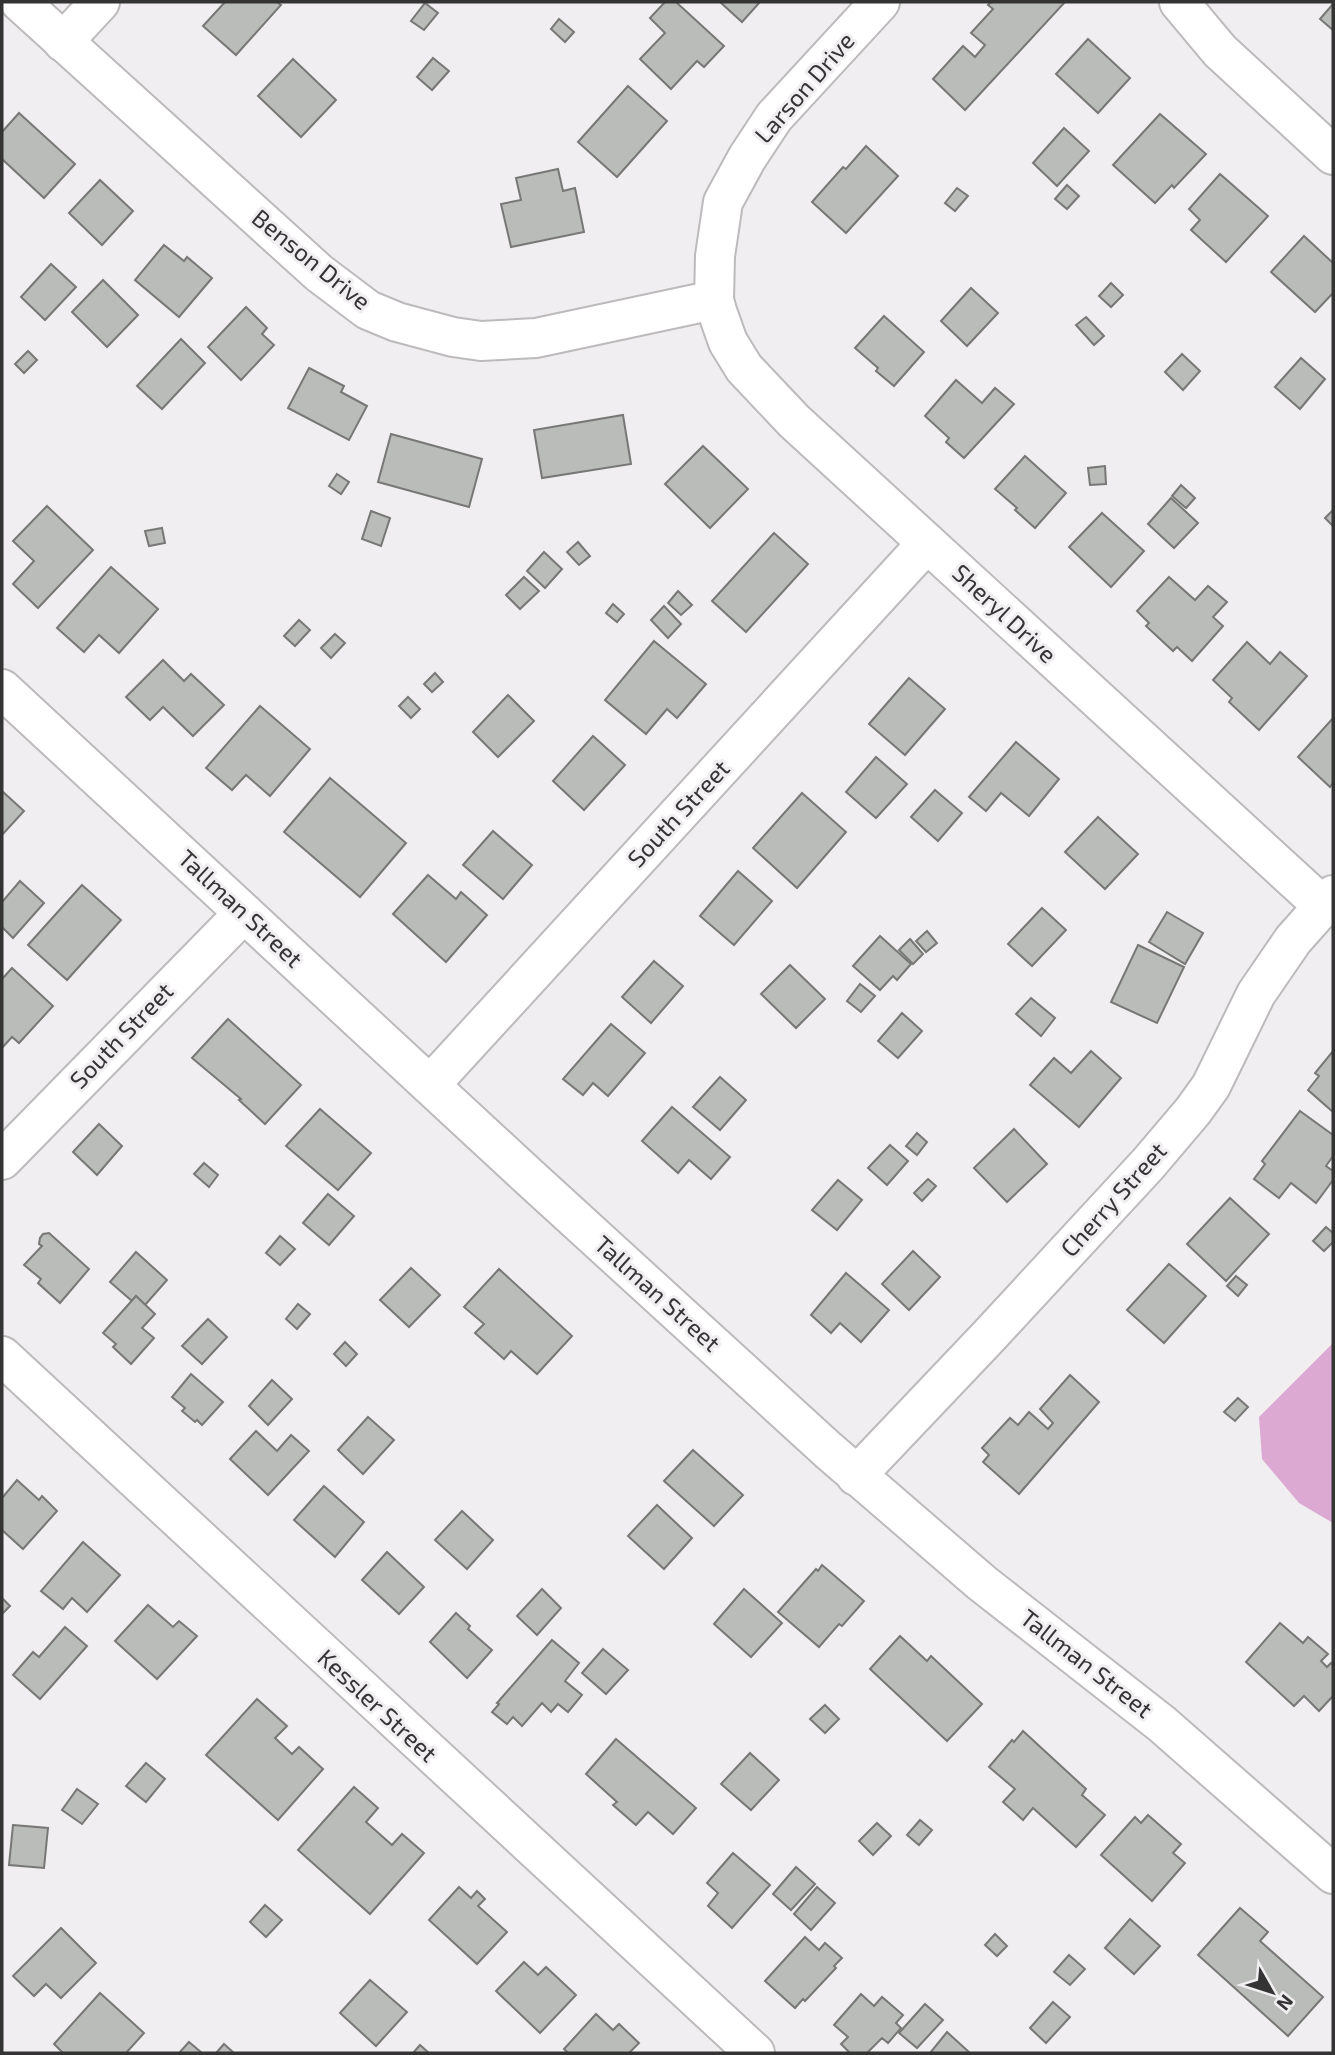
<svg xmlns="http://www.w3.org/2000/svg" width="1335" height="2055" font-family="'Exo 2',sans-serif">
<style>
.green{fill:#dba9d1}
.building{fill:#babcb9;stroke:#777876;stroke-width:2}
.lines{fill:none;stroke-linecap:round;stroke-linejoin:round}
.minor-casing{stroke:#bdbabc;stroke-width:42}
.minor{stroke:#fff;stroke-width:38}
.labels{text-anchor:middle;stroke-width:6;stroke-linejoin:round;paint-order:stroke}
.street-label{font-size:24px;fill:#353435;stroke:#f0eef0}
</style>
<rect width="100%" height="100%" fill="#f0eef0"/>
<path class="green" d="M1333,1343V1523L1299,1503L1262,1459L1259,1417Z"/>
<g class="building">
<path d="M225,2H277L281,5L236,55L203,26Z"/>
<path d="M665,2H676L724,46L704,67L697,61L671,89L640,59L665,33L650,18Z"/>
<path d="M720,2H760L742,22Z"/>
<path d="M991,2H1065L965,110L933,79L963,46L975,57L985,45L971,33L993,9L988,5Z"/>
<path d="M425,3L438,13L424,30L411,21Z"/>
<path d="M1333,4V30L1320,19Z"/>
<path d="M559,19L574,32L565,42L551,29Z"/>
<path d="M1088,39L1130,78L1098,113L1056,74Z"/>
<path d="M433,58L449,71L432,90L417,77Z"/>
<path d="M293,59L336,100L301,137L258,96Z"/>
<path d="M628,86L667,121L617,177L578,142Z"/>
<path d="M19,113L75,164L44,198L2,159V132Z"/>
<path d="M1160,114L1206,154L1174,188L1172,185L1155,203L1113,165Z"/>
<path d="M1064,128L1089,151L1057,186L1033,163Z"/>
<path d="M866,146L898,176L846,233L812,202L843,167L846,169Z"/>
<path d="M558,169L563,191L575,188L584,232L511,247L501,204L521,200L516,178Z"/>
<path d="M1220,174L1268,216L1226,262L1191,230L1200,220L1189,209Z"/>
<path d="M100,180L133,211L102,245L69,213Z"/>
<path d="M1067,185L1079,196L1067,209L1055,199Z"/>
<path d="M957,188L968,196L955,211L945,203Z"/>
<path d="M1304,236L1333,263V293L1315,312L1271,272Z"/>
<path d="M164,245L184,261L187,257L212,278L179,317L135,280Z"/>
<path d="M51,264L76,287L45,320L21,297Z"/>
<path d="M103,280L138,315L107,347L72,312Z"/>
<path d="M1111,283L1123,295L1111,307L1099,296Z"/>
<path d="M971,288L998,313L967,346L941,321Z"/>
<path d="M246,307L267,328L262,334L274,345L241,380L208,347Z"/>
<path d="M884,316L924,352L894,386L876,371L878,368L855,348Z"/>
<path d="M1086,317L1104,336L1094,345L1076,325Z"/>
<path d="M181,339L205,363L162,409L137,386Z"/>
<path d="M28,351L37,360L24,373L15,364Z"/>
<path d="M1182,354L1200,371L1183,390L1165,372Z"/>
<path d="M1301,358L1325,379L1300,409L1275,387Z"/>
<path d="M309,368L344,386L341,392L367,406L349,440L288,408Z"/>
<path d="M956,380L982,403L995,388L1014,404L964,458L946,442L949,438L925,416Z"/>
<path d="M623,415L631,464L542,478L534,430Z"/>
<path d="M391,434L482,459L469,507L378,482Z"/>
<path d="M703,446L748,489L710,528L665,484Z"/>
<path d="M1025,456L1066,493L1035,528L1015,510L1017,508L995,489Z"/>
<path d="M1105,466L1106,484L1090,485L1088,468Z"/>
<path d="M337,474L349,482L341,494L329,486Z"/>
<path d="M1181,485L1195,498L1186,508L1172,496Z"/>
<path d="M1171,498L1198,523L1174,548L1148,524Z"/>
<path d="M47,506L93,550L38,608L13,584L34,561L13,541Z"/>
<path d="M1333,510V526L1325,518Z"/>
<path d="M371,511L390,518L381,546L362,539Z"/>
<path d="M1102,513L1144,551L1111,587L1069,547Z"/>
<path d="M162,528L165,543L149,546L145,531Z"/>
<path d="M774,533L808,564L746,632L712,601Z"/>
<path d="M578,542L590,556L579,565L567,552Z"/>
<path d="M544,552L562,569L545,588L527,571Z"/>
<path d="M111,567L158,609L119,653L99,635L84,652L57,628Z"/>
<path d="M524,577L539,591L520,609L506,595Z"/>
<path d="M1169,577L1195,600L1208,586L1227,602L1213,617L1223,626L1192,661L1177,647L1173,651L1146,626L1149,623L1137,611Z"/>
<path d="M678,591L692,605L681,615L668,603Z"/>
<path d="M613,604L624,614L617,622L606,613Z"/>
<path d="M664,606L681,624L668,638L651,620Z"/>
<path d="M299,620L310,630L295,646L284,636Z"/>
<path d="M335,634L345,643L331,658L321,648Z"/>
<path d="M654,641L706,684L677,718L667,709L646,734L605,700Z"/>
<path d="M1247,642L1270,664L1280,652L1307,676L1259,730L1229,702L1232,698L1213,680Z"/>
<path d="M163,660L184,681L191,674L224,705L193,736L163,707L150,720L126,697Z"/>
<path d="M435,673L443,682L432,692L424,684Z"/>
<path d="M909,678L945,709L905,755L869,724Z"/>
<path d="M508,695L534,721L498,757L473,732Z"/>
<path d="M408,697L420,709L411,718L399,706Z"/>
<path d="M260,706L310,749L270,796L246,775L232,790L206,768Z"/>
<path d="M1333,718V783L1330,787L1298,757Z"/>
<path d="M593,736L625,765L584,810L553,781Z"/>
<path d="M1016,742L1059,779L1029,816L1001,793L986,811L969,797Z"/>
<path d="M876,757L907,784L876,818L846,792Z"/>
<path d="M330,778L406,843L360,897L284,832Z"/>
<path d="M935,790L962,813L938,841L911,817Z"/>
<path d="M2,791L24,811L2,835Z"/>
<path d="M802,793L846,832L797,888L753,848Z"/>
<path d="M1098,817L1138,854L1105,889L1065,852Z"/>
<path d="M493,831L532,865L503,899L463,865Z"/>
<path d="M738,871L772,901L734,945L700,916Z"/>
<path d="M428,875L456,899L461,892L487,915L446,962L393,914Z"/>
<path d="M20,881L44,903L13,938L2,927V902Z"/>
<path d="M82,885L121,920L67,980L28,945Z"/>
<path d="M1042,908L1066,930L1032,966L1008,944Z"/>
<path d="M1167,912L1203,933L1185,964L1149,942Z"/>
<path d="M927,931L937,943L926,952L916,941Z"/>
<path d="M880,936L911,964L897,980L893,976L880,990L853,966Z"/>
<path d="M910,939L923,954L913,964L899,950Z"/>
<path d="M1138,945L1184,967L1157,1023L1111,1002Z"/>
<path d="M654,961L683,986L651,1023L622,997Z"/>
<path d="M790,965L825,999L796,1028L761,994Z"/>
<path d="M12,968L53,1006L19,1043L12,1037L2,1048V979Z"/>
<path d="M860,984L875,996L861,1012L847,1001Z"/>
<path d="M1031,998L1055,1018L1041,1036L1016,1014Z"/>
<path d="M902,1013L922,1031L898,1058L878,1041Z"/>
<path d="M228,1019L301,1085L265,1124L239,1100L241,1099L192,1058Z"/>
<path d="M611,1024L645,1053L608,1096L593,1083L583,1095L563,1079Z"/>
<path d="M1091,1051L1121,1078L1079,1127L1030,1085L1054,1058L1071,1073Z"/>
<path d="M1333,1051V1112L1308,1090L1319,1076L1315,1073Z"/>
<path d="M720,1077L746,1100L720,1130L693,1107Z"/>
<path d="M672,1107L730,1157L711,1179L689,1160L678,1173L642,1141Z"/>
<path d="M320,1109L371,1153L338,1190L286,1146Z"/>
<path d="M1300,1111L1333,1135V1156L1326,1166L1333,1171V1180L1316,1203L1291,1183L1279,1198L1254,1179L1265,1164L1262,1161Z"/>
<path d="M99,1124L122,1146L97,1175L73,1152Z"/>
<path d="M1014,1129L1047,1164L1007,1202L974,1168Z"/>
<path d="M917,1133L927,1142L917,1155L906,1146Z"/>
<path d="M890,1145L908,1161L887,1185L868,1168Z"/>
<path d="M204,1163L218,1175L209,1187L194,1174Z"/>
<path d="M928,1179L936,1186L922,1201L914,1193Z"/>
<path d="M838,1180L862,1200L837,1230L812,1210Z"/>
<path d="M328,1194L354,1216L329,1245L303,1223Z"/>
<path d="M1230,1198L1269,1234L1226,1281L1187,1244Z"/>
<path d="M1326,1227L1333,1233V1242L1324,1251L1313,1241Z"/>
<path d="M49,1233L89,1269L60,1303L38,1283L41,1279L24,1265L42,1246L39,1244L40,1238L43,1234Z"/>
<path d="M280,1236L295,1249L280,1265L266,1253Z"/>
<path d="M913,1251L940,1277L909,1310L882,1284Z"/>
<path d="M136,1252L167,1280L145,1305L136,1296L132,1301L110,1282Z"/>
<path d="M1169,1264L1206,1296L1164,1343L1127,1310Z"/>
<path d="M411,1268L440,1295L409,1327L380,1300Z"/>
<path d="M499,1269L572,1336L537,1374L511,1351L504,1359L475,1333L484,1324L464,1307Z"/>
<path d="M846,1273L889,1310L861,1342L840,1323L831,1333L811,1315Z"/>
<path d="M1236,1276L1247,1285L1238,1296L1227,1286Z"/>
<path d="M136,1296L155,1314L142,1328L154,1338L131,1364L113,1347L116,1344L103,1333Z"/>
<path d="M298,1304L310,1314L297,1329L286,1319Z"/>
<path d="M208,1319L227,1337L202,1364L182,1346Z"/>
<path d="M345,1342L357,1354L346,1366L334,1354Z"/>
<path d="M191,1374L223,1402L202,1425L197,1420L195,1422L182,1411L185,1408L172,1397Z"/>
<path d="M1070,1375L1099,1402L1019,1494L983,1462L989,1455L982,1448L1010,1418L1018,1425L1029,1412L1048,1429L1053,1423L1040,1409Z"/>
<path d="M272,1380L292,1399L268,1425L249,1406Z"/>
<path d="M1238,1398L1248,1407L1235,1421L1224,1412Z"/>
<path d="M368,1417L394,1440L363,1474L338,1450Z"/>
<path d="M256,1431L277,1451L291,1435L309,1451L268,1495L230,1459Z"/>
<path d="M693,1450L743,1495L714,1526L664,1481Z"/>
<path d="M17,1480L39,1500L42,1496L57,1511L23,1549L2,1530V1498Z"/>
<path d="M324,1486L364,1522L335,1557L294,1520Z"/>
<path d="M657,1505L692,1538L664,1569L628,1536Z"/>
<path d="M462,1511L493,1540L467,1569L435,1540Z"/>
<path d="M83,1542L120,1575L87,1612L72,1598L63,1609L41,1591Z"/>
<path d="M387,1552L424,1587L399,1614L362,1580Z"/>
<path d="M822,1565L864,1601L842,1626L839,1624L819,1647L778,1612L816,1569L818,1571Z"/>
<path d="M542,1589L561,1608L537,1635L517,1616Z"/>
<path d="M744,1589L782,1623L751,1657L714,1624Z"/>
<path d="M2,1598L10,1606L2,1614Z"/>
<path d="M148,1605L173,1627L179,1621L197,1636L157,1679L115,1641Z"/>
<path d="M456,1613L470,1626L468,1629L492,1650L467,1678L430,1642Z"/>
<path d="M1280,1623L1303,1643L1308,1637L1328,1654L1321,1661L1327,1667L1331,1663L1333,1665V1696L1319,1711L1304,1696L1294,1706L1246,1662Z"/>
<path d="M65,1627L87,1646L40,1699L13,1675L33,1652L39,1657Z"/>
<path d="M900,1636L927,1661L931,1656L982,1704L947,1741L870,1669Z"/>
<path d="M552,1640L579,1663L565,1681L582,1695L568,1712L558,1704L551,1712L542,1703L522,1726L513,1717L507,1724L492,1712L499,1704L497,1703Z"/>
<path d="M603,1649L628,1670L606,1694L582,1673Z"/>
<path d="M257,1699L287,1726L275,1738L292,1754L299,1747L323,1769L278,1820L206,1755Z"/>
<path d="M825,1705L839,1719L825,1733L810,1719Z"/>
<path d="M1023,1731L1086,1789L1082,1795L1105,1815L1076,1847L1033,1808L1023,1820L1003,1802L1015,1789L989,1767L1012,1740L1014,1742Z"/>
<path d="M616,1739L696,1808L673,1834L648,1812L636,1825L613,1805L617,1802L586,1774Z"/>
<path d="M750,1753L779,1780L751,1810L721,1784Z"/>
<path d="M146,1763L165,1779L146,1802L126,1786Z"/>
<path d="M354,1787L378,1808L366,1822L392,1845L402,1834L424,1853L370,1914L298,1850Z"/>
<path d="M77,1789L98,1804L82,1824L62,1810Z"/>
<path d="M1148,1815L1181,1844L1173,1853L1185,1863L1152,1901L1101,1855L1135,1817L1141,1823Z"/>
<path d="M920,1820L932,1830L919,1845L907,1835Z"/>
<path d="M877,1823L891,1836L873,1855L859,1841Z"/>
<path d="M13,1825L48,1828L44,1868L9,1865Z"/>
<path d="M733,1853L770,1885L732,1928L708,1906L718,1893L707,1883Z"/>
<path d="M796,1867L815,1884L791,1910L773,1894Z"/>
<path d="M459,1887L471,1898L477,1891L485,1899L478,1906L507,1932L477,1964L429,1920Z"/>
<path d="M817,1887L835,1903L811,1930L794,1914Z"/>
<path d="M265,1905L282,1920L266,1937L250,1922Z"/>
<path d="M1240,1908L1268,1932L1260,1941L1323,1997L1288,2036L1198,1955Z"/>
<path d="M1130,1919L1160,1946L1134,1974L1105,1948Z"/>
<path d="M61,1928L96,1963L61,1998L46,1984L34,1996L13,1976Z"/>
<path d="M995,1934L1007,1946L997,1956L985,1945Z"/>
<path d="M805,1937L819,1950L825,1943L842,1958L834,1966L836,1968L805,2001L803,1999L795,2008L765,1981Z"/>
<path d="M1069,1955L1085,1969L1070,1985L1054,1972Z"/>
<path d="M524,1962L538,1975L546,1967L576,1995L540,2033L496,1991Z"/>
<path d="M370,1980L407,2012L376,2046L340,2013Z"/>
<path d="M100,1993L144,2033L126,2053H63L54,2044Z"/>
<path d="M861,1994L874,2006L882,1997L903,2015L896,2023L901,2028L888,2043L882,2038L867,2053H850L841,2044L848,2037L834,2025Z"/>
<path d="M1053,2002L1070,2017L1046,2043L1030,2028Z"/>
<path d="M925,2004L943,2020L917,2048L899,2033Z"/>
<path d="M596,2014L613,2030L619,2024L639,2043L630,2052L632,2053H568L564,2049Z"/>
<path d="M947,2032L970,2053H930Z"/>
<path d="M189,2042L202,2053H179Z"/>
<path d="M224,2044L234,2053H216Z"/>
<path d="M420,2045L429,2053H413Z"/>
</g>
<g class="lines">
<defs>
<g id="minor">
<path d="M20,2L319,273L368,310L397,322L453,337L481,341L536,338L714,300"/>
<path d="M880,2L774,117L747,158L723,202L715,256L714,300L717,311L728,342L744,368L794,421L1323,906"/>
<path d="M1179,2L1220,51L1333,155"/>
<path d="M63,42L100,2"/>
<path d="M2,689L528,1176L828,1450L982,1583L1162,1724L1333,1874"/>
<path d="M430,1085L927,543"/>
<path d="M2,1160L244,913"/>
<path d="M2,1356L755,2053"/>
<path d="M856,1476L989,1336L1148,1164L1193,1111L1211,1086L1256,994L1293,940L1333,895"/>
</g>
</defs>
<use href="#minor" class="minor-casing"/>
<use href="#minor" class="minor"/>
</g>
<g class="labels">
<g class="street-label">
<text transform="translate(805 88) rotate(-49)" y="8">Larson Drive</text>
<text transform="translate(311 260) rotate(39)" y="8">Benson Drive</text>
<text transform="translate(1004 614) rotate(43)" y="8">Sheryl Drive</text>
<text transform="translate(679 814) rotate(-47)" y="8">South Street</text>
<text transform="translate(240 909) rotate(43)" y="8">Tallman Street</text>
<text transform="translate(122 1036) rotate(-46)" y="8">South Street</text>
<text transform="translate(1114 1200) rotate(-48)" y="8">Cherry Street</text>
<text transform="translate(657 1294) rotate(42)" y="8">Tallman Street</text>
<text transform="translate(1086 1664) rotate(38)" y="8">Tallman Street</text>
<text transform="translate(377 1706) rotate(43)" y="8">Kessler Street</text>
</g>
</g>
<rect width="1335" height="2055" fill="none" stroke="#353435" stroke-width="7"/>
<g transform="translate(1272 1992) rotate(129)" stroke="#f0eef0" stroke-width="5" paint-order="stroke">
<path d="M0-5L12 26L0 18L-12 26Z" fill="#353435"/>
<text y="-10" font-size="19" font-weight="bold" text-anchor="middle" fill="#353435">N</text>
</g>
</svg>
